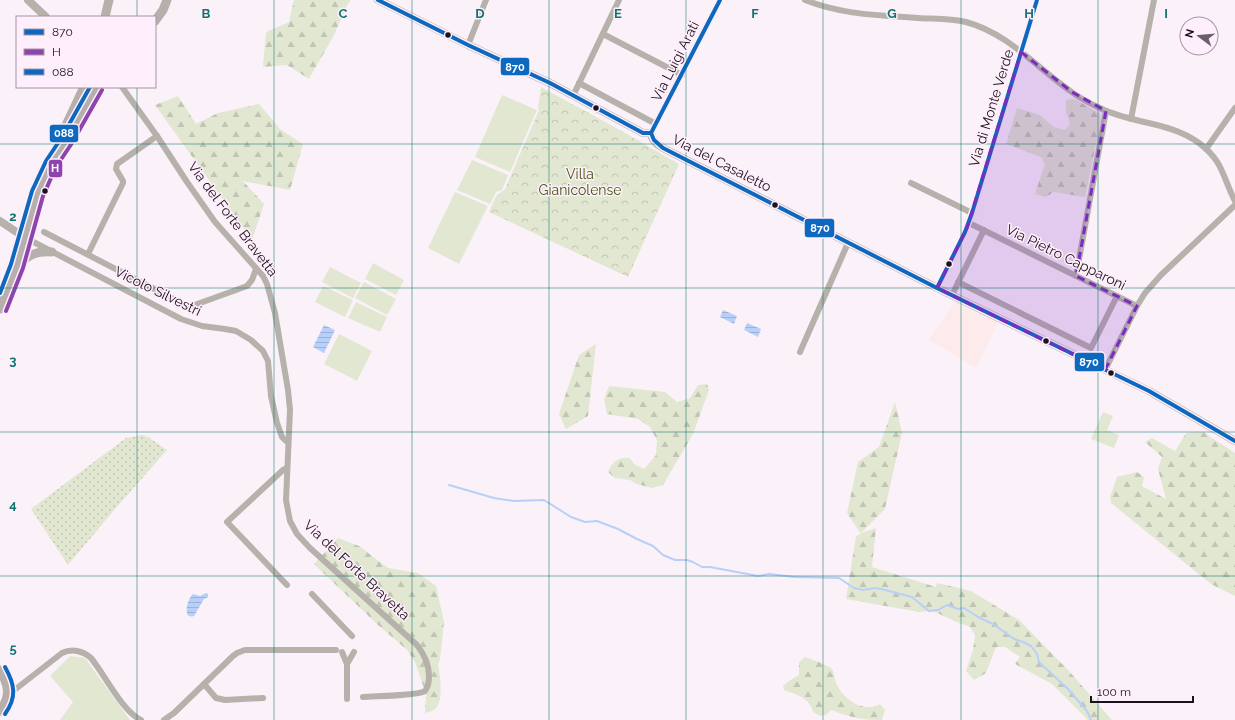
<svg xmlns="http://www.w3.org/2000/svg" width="1235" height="720" font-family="Raleway,sans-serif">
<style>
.commercial{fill:#fdeaea}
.grass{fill:url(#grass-dots)}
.forest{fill:url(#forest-firs)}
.park{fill:url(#park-crowns)}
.pitch{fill:#e2e7d1}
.water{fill:url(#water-rules)}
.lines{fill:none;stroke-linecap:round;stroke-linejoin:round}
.stream{stroke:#b8cffa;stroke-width:2}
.minor{stroke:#b7b1ac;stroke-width:6}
.tertiary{stroke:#b7b1ac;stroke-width:8}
.secondary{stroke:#b7afac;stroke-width:9}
.bus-1-casing{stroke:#ffeefc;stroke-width:7}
.bus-2-casing{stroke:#ffeefc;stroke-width:7}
.bus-3-casing{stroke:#ffeefc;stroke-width:7}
.bus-1{stroke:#0c69bf;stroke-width:4}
.bus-2{stroke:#8e44ad;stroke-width:4}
.bus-3{stroke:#0c69bf;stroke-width:4}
.marked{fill:#7b2cbf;fill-opacity:0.2;stroke:#7b2cbf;stroke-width:3;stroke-dasharray:8 5;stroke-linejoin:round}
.grid{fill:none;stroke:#0f766e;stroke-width:1;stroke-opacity:0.55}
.bus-dot{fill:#1b121a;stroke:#ffeefc;stroke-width:1.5}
.labels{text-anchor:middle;stroke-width:3;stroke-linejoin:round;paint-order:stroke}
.street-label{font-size:14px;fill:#1b121a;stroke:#ffeefc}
.park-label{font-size:14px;fill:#45580f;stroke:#ffeefc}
.grid-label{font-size:13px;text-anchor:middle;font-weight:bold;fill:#0f766e;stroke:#ffeefc;stroke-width:3;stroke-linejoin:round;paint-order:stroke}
.line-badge{stroke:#ffeefc;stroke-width:1.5}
.badge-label{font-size:11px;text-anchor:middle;font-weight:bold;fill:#fff}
</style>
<defs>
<pattern id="grass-dots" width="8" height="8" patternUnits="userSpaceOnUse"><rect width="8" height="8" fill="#e2e7d1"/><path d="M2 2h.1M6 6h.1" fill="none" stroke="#c1c5b3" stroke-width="1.8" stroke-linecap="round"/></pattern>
<pattern id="forest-firs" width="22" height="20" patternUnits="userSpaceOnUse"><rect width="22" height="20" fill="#e2e7d1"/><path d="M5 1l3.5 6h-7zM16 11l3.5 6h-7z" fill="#c1c5b3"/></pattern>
<pattern id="park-crowns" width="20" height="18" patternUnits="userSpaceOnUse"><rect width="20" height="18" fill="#e2e7d1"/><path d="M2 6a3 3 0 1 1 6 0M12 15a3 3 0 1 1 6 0" fill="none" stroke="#c1c5b3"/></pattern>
<pattern id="water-rules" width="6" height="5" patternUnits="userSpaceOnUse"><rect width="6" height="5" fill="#b8cffa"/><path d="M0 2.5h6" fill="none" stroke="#9eb1d6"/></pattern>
</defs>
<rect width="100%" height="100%" fill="#fbf2f9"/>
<path class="commercial" d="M956,301L998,322L976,368L929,340Z"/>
<path class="grass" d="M142,435L148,437L167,450L115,509L68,565L31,509L126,438Z"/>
<g class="forest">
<path d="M294,0H351L348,4L333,37L309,79L287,65L263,67L266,32L289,22Z"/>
<path d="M178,96L196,124L218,113L259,104L280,129L303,144L290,190L243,181L264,204L252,240L155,105Z"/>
<path d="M1075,99L1100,114L1101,120L1085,197L1054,192L1045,197L1035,194L1045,164L1041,157L1006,144L1017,108L1040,115L1054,127L1065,130L1070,124L1066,111V100Z"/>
<path d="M596,344L588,416L566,429L559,414L579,355Z"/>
<path d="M707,384L709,390L693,434L663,485L652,488L637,484L630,480L615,478L608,472C613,461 619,457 630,458L634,464L644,469L656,455L657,440L650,427L638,419L607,414L604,399L609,386L665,392L677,402L690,398L698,385Z"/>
<path d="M895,402L902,433L885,509L861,533L876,528L872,567L936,587L937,583L971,591L1019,620L1069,671L1112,720H1088L1052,684L1015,664L1020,657L1005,647H996L986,673L974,680L966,671L973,650L975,635L970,627L954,621L933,611L919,612L846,599L856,536L861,534L847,513L858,462L879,447Z"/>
<path d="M1203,432L1235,453V596L1211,584L1111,503L1110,497L1117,477L1137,472L1144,477L1142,486L1166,499L1158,469L1162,457L1145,442L1152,438L1175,451L1186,433Z"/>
<path d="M338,538L359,546L388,568L418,573L436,586L444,622L440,660L438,664C440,675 444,699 436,708C433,711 430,712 425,713L426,694L415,662L407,650L378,625L314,564Z"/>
<path d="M805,657C809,658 827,665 831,668C835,672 834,680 837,685C845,701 864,713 880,704L885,710L882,720C863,720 849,717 831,710L826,715L820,716L813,712C809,697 797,695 784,690L783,686L789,681L799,675V662Z"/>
</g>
<path class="park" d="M541,87L620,130L679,164L628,277L489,212L496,196L505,189L539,110L538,109Z"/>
<g class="pitch">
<path d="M502,95L537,110L510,172L475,157Z"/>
<path d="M472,160L508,175L502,190L496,192L490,204L457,190Z"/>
<path d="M455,192L488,206L459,264L428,248Z"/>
<path d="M373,263L404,280L396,295L365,279Z"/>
<path d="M330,267L361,283L353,298L322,282Z"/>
<path d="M364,282L396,299L387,315L355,298Z"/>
<path d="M323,286L353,300L345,317L315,302Z"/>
<path d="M356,302L387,317L380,332L348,318Z"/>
<path d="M339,334L372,351L357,381L324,364Z"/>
<path d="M1103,412L1113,416L1107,430L1119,435L1114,448L1091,439Z"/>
<path d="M70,656L85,658L130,720H60L73,702L50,676Z"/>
</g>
<g class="water">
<path d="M723,310L737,316L734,324L720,317Z"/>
<path d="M747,323L761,329L758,337L744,330Z"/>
<path d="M324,325L335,330L324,353L313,347Z"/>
<path d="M206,593L208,594V597L204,599L194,616C182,620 187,599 193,594L200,596Z"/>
</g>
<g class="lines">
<path class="stream" d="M449,485L494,498L514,501L544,500L571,517L585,522L597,521L618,529L637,539L653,546L663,555L675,560H687L693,562L702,567H710L758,576L769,574L795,577L839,578L854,588L863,590L875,588L881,589L912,597L929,611L938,610L947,605L958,609L964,608L978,617L993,624L1014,639L1023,642L1031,646L1037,654L1039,662L1068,689L1087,711L1091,720"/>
<g class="minor">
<path d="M805,0C843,15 878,15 918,18C934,19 950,18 966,22C1007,33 1035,66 1069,90C1078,97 1089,103 1100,108C1131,124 1169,121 1199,143C1224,162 1222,176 1235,201"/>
<path d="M603,34L682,75"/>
<path d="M468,45L486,0"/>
<path d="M579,83L656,124"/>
<path d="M122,87L157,136L187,182L215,222L263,276L267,284L275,313L288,390L290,410L286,500L290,521L297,534L310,548L417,645C424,654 429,664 429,676C429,681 428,687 425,691C418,696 374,696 363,697"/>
<path d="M573,96L619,0"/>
<path d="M1131,119L1154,0"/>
<path d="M651,133L720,0"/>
<path d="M1206,149L1235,108"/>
<path d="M911,183L972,213"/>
<path d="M969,223L1137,306"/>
<path d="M44,232L189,307L247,286L252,280L256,269"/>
<path d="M24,237L181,319L202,326L225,329L236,331L251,340L263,351L268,361L271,396L277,423L282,437L286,441H288"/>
<path d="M88,254L123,183V181L116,169L117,164L157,136"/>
<path d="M1076,276L1106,111"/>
<path d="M958,282L1091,348L1117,296"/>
<path d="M937,288L965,232L972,213L1037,0"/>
<path d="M952,295L984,230"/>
<path d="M800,352L848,243"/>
<path d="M1105,370L1137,306L1145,293L1161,275L1235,205"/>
<path d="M287,468L283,470L227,522L287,585"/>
<path d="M312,594L352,636"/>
<path d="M342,652L347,664V699"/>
<path d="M347,664L354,652"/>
<path d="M204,684L216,698L225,700L263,698"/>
<path d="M8,695L62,653C72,648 83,651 91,658C105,675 122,711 141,720"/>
<path d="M164,720L174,713L233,656L237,653L245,650H336"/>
</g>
<g class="tertiary">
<path d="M28,0L46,17"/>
<path d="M378,0L468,45L550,83L643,133H651C652,141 657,144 663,148L937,288L1149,391L1235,441"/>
<path d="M0,221L24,237"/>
</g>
<g class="secondary">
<path d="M105,17L109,0"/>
<path d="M155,21L163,10L167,0"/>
<path d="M60,151L97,87"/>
<path d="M17,266C29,255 35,251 52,252"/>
<path d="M0,309L17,266L36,198L51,164L61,136L84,87"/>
<path d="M0,670C9,686 11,696 0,711"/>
</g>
<defs>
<g id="bus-1">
<path d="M378,0L468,45L550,83L643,133H651"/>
<path d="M651,133L654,140L663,148L937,288L1149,391L1235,441"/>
<path d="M651,133L720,0"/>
<path d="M937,288L965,232L972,213L1037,0"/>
</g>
<path id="bus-2" d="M6,311L23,268L43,196L56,167L72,143L102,90"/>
<g id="bus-3">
<path d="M0,293L11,264L32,191L46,161L62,137L90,87"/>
<path d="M5,714C17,697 15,685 5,667"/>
</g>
</defs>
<use href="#bus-1" class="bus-1-casing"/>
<use href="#bus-2" class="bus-2-casing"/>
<use href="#bus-3" class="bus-3-casing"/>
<use href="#bus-1" class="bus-1"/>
<use href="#bus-2" class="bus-2"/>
<use href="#bus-3" class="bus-3"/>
</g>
<path class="marked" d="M1021,52L1072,92L1106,111L1076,276L1137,306L1105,370L937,288L967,228Z"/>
<path class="grid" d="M137,0V17M274,0V720M412,0V720M549,0V720M686,0V720M823,0V720M961,0V720M1098,0V720M137,87V720M0,144H1235M0,288H1235M0,432H1235M0,576H1235"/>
<g class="bus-dot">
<circle cx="448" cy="35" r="3.5"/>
<circle cx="596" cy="108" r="3.5"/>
<circle cx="45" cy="191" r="3.5"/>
<circle cx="775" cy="205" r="3.5"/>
<circle cx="949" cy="264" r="3.5"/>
<circle cx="1046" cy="341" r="3.5"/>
<circle cx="1111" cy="373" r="3.5"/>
</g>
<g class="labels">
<g class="street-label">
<text transform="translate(675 61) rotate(-63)" y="5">Via Luigi Arati</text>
<text transform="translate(991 108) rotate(-73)" y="5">Via di Monte Verde</text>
<text transform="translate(722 163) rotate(27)" y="5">Via del Casaletto</text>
<text transform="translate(233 219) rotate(53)" y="5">Via del Forte Bravetta</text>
<text transform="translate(1066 257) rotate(26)" y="5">Via Pietro Capparoni</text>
<text transform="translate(158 291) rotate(26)" y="5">Vicolo Silvestri</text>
<text transform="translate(357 570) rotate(43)" y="5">Via del Forte Bravetta</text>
</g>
<g class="park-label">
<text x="580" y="179">Villa<tspan x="580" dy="16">Gianicolense</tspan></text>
</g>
</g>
<g class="grid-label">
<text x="206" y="18">B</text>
<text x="343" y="18">C</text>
<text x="480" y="18">D</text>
<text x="618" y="18">E</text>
<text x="755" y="18">F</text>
<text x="892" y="18">G</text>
<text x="1029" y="18">H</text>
<text x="1166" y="18">I</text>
<text x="13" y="221">2</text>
<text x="13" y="365">3</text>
<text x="13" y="509">4</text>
<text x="13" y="653">5</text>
</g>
<g class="line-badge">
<rect x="500" y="57" width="30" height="19" rx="4" fill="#0c69bf"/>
<rect x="49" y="124" width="30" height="19" rx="4" fill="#0c69bf"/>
<rect x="48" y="159" width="15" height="19" rx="4" fill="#8e44ad"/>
<rect x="804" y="218" width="31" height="20" rx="4" fill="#0c69bf"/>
<rect x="1074" y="352" width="31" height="20" rx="4" fill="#0c69bf"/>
</g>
<g class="badge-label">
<text x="515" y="71">870</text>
<text x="64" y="137">088</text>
<text x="55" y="172">H</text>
<text x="820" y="232">870</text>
<text x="1089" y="366">870</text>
</g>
<rect x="16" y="16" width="140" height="72" fill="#ffeefc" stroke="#a496a2"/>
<rect x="24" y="29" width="20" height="6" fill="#0c69bf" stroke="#a496a2"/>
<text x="52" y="36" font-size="12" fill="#1b121a">870</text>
<rect x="24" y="49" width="20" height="6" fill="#8e44ad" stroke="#a496a2"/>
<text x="52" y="56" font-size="12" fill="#1b121a">H</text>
<rect x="24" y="69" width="20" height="6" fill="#0c69bf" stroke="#a496a2"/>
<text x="52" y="76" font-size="12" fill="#1b121a">088</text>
<g transform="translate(1199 36) rotate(286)"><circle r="19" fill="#ffeefc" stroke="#a496a2"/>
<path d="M0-3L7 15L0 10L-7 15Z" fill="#696068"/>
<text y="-6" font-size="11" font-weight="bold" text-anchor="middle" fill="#1b121a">N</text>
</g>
<path d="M1091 696v6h102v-6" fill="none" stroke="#1b121a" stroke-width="2"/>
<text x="1097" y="696" font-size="12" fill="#1b121a" stroke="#ffeefc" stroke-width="3" paint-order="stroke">100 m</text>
</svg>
